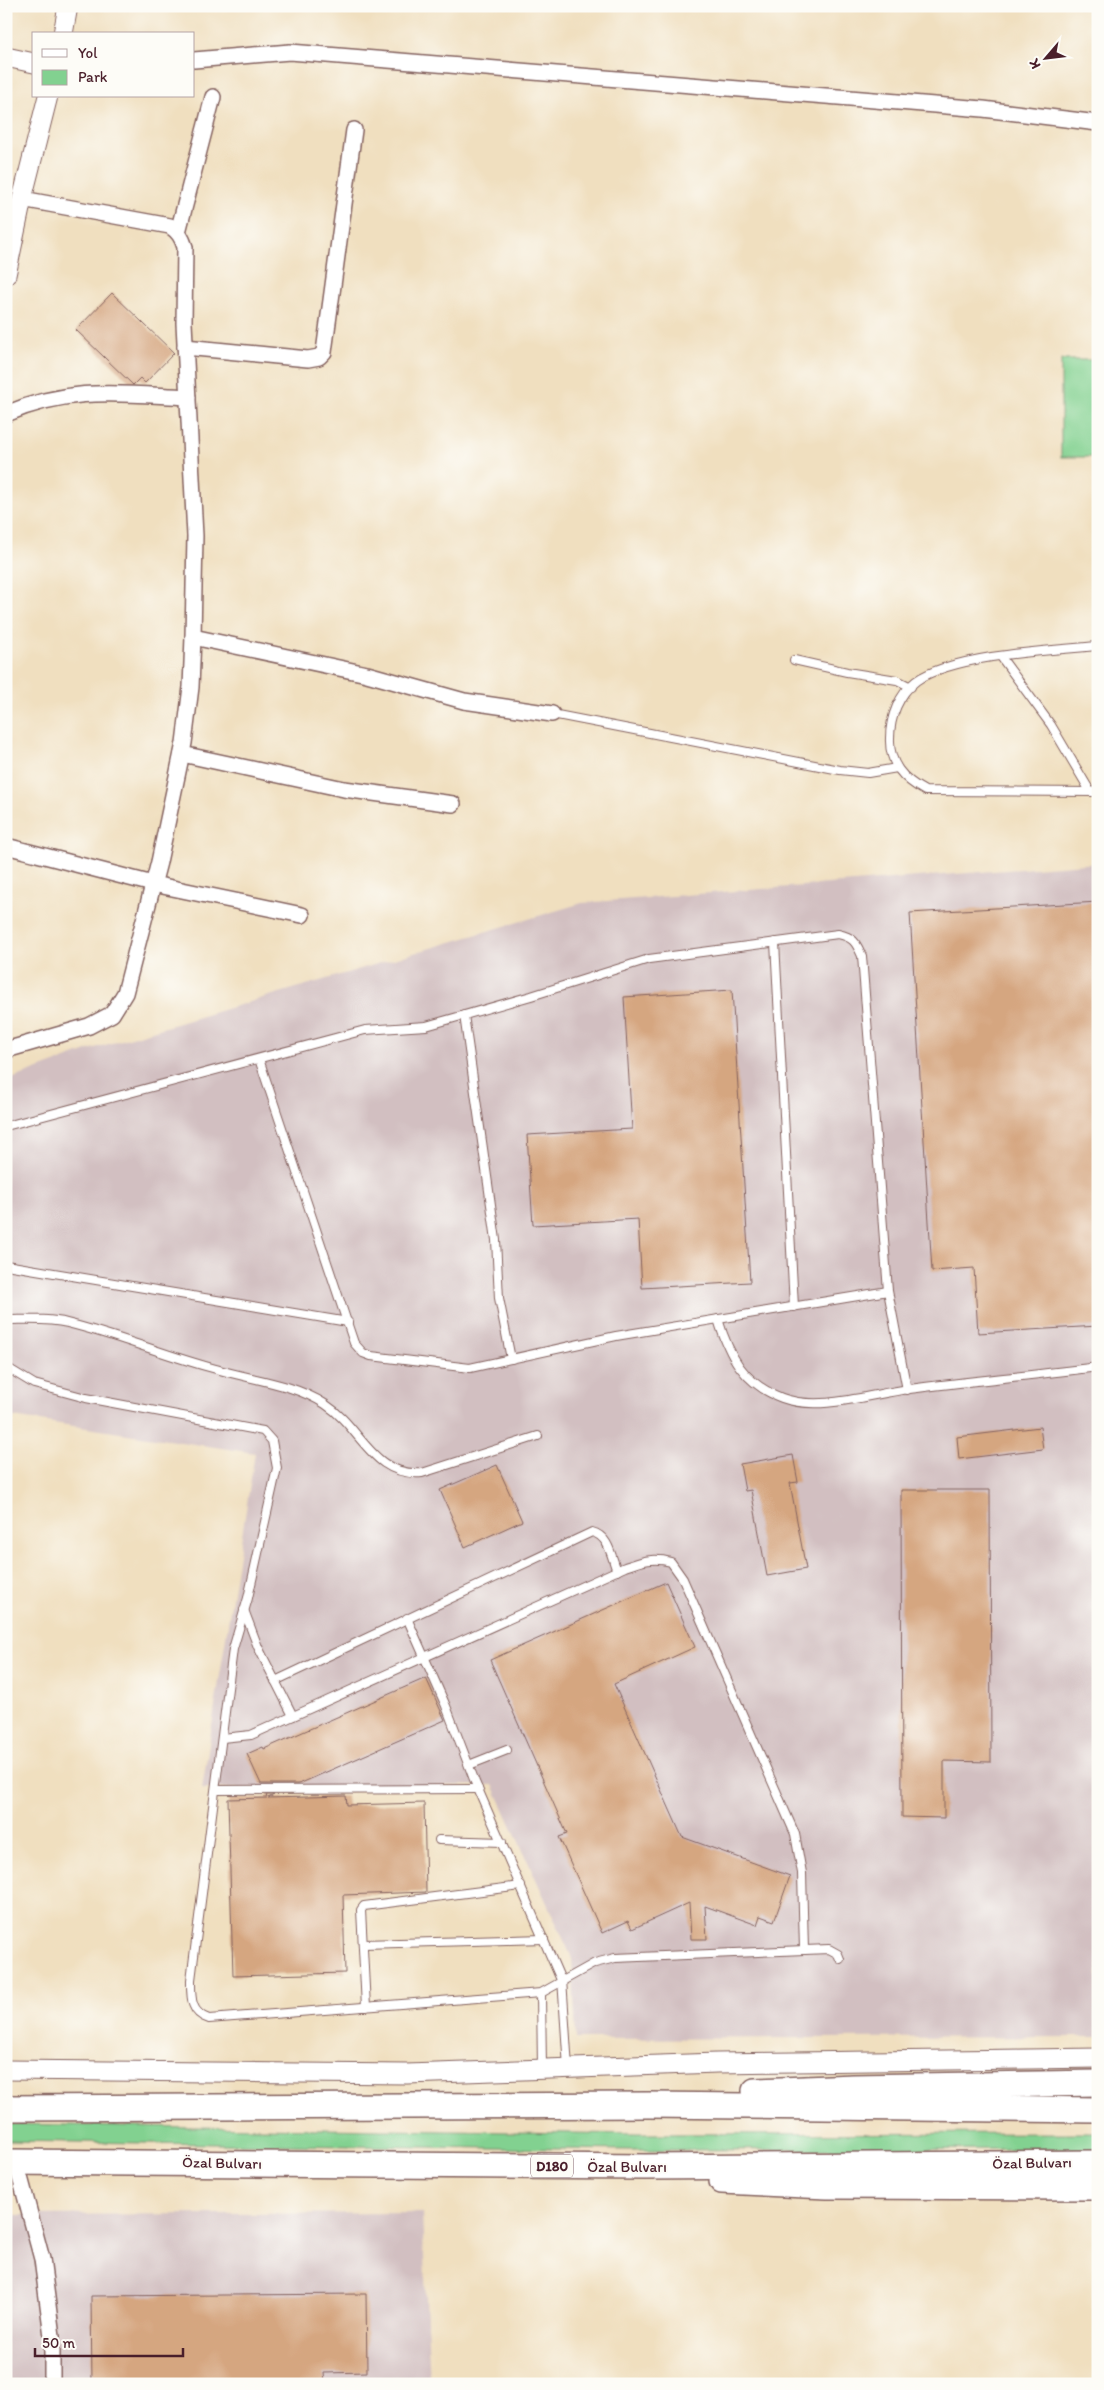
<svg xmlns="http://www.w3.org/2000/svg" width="1104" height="2390" font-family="Itim,sans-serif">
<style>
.industrial{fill:#d2bfc1}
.green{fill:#82d190;stroke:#66785e}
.building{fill:#d5a680}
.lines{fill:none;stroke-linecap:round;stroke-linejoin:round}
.service-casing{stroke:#84625f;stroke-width:10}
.minor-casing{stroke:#84625f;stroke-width:18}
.tertiary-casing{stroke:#84625f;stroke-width:21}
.trunk-casing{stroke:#84625f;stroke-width:28}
.service{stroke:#fff;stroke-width:8}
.minor{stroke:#fff;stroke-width:15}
.tertiary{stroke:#fff;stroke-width:19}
.trunk{stroke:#fff;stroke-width:25}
.labels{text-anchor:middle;stroke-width:4;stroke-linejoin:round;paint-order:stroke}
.shield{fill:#fdfcf7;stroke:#806168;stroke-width:1}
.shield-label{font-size:14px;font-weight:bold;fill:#4a1f2b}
.street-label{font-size:15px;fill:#4a1f2b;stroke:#fdfcf7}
</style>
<rect width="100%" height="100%" fill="#fdfcf7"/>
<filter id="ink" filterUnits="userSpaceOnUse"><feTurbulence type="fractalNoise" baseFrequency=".02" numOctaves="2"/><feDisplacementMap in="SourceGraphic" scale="10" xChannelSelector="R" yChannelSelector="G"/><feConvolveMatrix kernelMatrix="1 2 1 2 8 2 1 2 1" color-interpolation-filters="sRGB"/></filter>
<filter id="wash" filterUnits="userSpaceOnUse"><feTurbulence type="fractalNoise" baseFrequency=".0096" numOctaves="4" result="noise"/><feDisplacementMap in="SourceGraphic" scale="20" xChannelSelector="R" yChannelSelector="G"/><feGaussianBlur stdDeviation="1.12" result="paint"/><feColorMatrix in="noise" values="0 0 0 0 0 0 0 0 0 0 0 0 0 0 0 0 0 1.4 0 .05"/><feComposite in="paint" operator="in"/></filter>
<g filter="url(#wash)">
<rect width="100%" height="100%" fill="#f0dfbf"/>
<g class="industrial">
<path d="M1098,863V2037L576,2039L572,1958L493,1785L202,1789L255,1453L6,1416V1081L95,1048L582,903Z"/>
<path d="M422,2213L430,2384H6V2215Z"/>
</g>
<g class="green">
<rect x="1061" y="360" width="37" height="97"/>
<path d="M6,2124L637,2134L1098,2133V2149L629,2150L6,2141Z"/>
</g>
<g id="blocks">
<g class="building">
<path d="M112,293L174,353L145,383L140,378L133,385L76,330Z"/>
<path d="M1098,902V1326L978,1333L974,1268L932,1271L910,913Z"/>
<path d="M732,990L750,1282L642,1288L638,1219L533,1225L527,1135L632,1129L624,997Z"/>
<path d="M1040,1427L1043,1449L959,1459L957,1437Z"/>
<path d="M793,1455L798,1482L790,1483L806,1569L767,1576L751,1490L745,1491L740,1464Z"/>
<path d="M497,1465L522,1521L465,1547L440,1490Z"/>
<path d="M901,1490H990L991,1762L944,1761V1818L902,1817Z"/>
<path d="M666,1582L695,1647L614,1684L682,1837L790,1876L774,1921L760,1916L757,1925L705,1906L707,1939H691L689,1903L632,1929L628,1921L602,1933L559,1837L567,1834L490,1660Z"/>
<path d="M426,1678L445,1720L299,1784H261L247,1754L263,1747L264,1749Z"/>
<path d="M266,1795H274L268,1798L346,1796L347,1805L424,1803L426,1892L343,1895L345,1973L233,1976L228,1799L267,1798Z"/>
<path d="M366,2294L367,2372L324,2373L325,2384H92L91,2296Z"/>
</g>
</g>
</g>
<g filter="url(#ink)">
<use href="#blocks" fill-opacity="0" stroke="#84625f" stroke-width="1"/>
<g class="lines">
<defs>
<g id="service">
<path d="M1098,646C1052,650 952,655 916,681C899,694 890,717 890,738C889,764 903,779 925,791L1098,792"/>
<path d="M1001,657L1051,725L1090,791"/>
<path d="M794,660L847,672L897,680L911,687"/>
<path d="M552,714L840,770L868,773L897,768"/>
<path d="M775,942L794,1307"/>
<path d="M464,1015L496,1240L499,1298L511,1359"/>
<path d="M259,1059L354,1343L363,1353L371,1356L470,1368L616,1336L888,1291"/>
<path d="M6,1126L365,1030L426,1026L531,996L649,959L838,934C853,937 856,942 862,956L888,1291L907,1390"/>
<path d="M6,1265L348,1322"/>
<path d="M718,1319C729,1356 744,1384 782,1398C820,1412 870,1394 909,1389C972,1381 1035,1375 1098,1367"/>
<path d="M6,1320C26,1320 48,1318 67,1323C117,1335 166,1356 216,1369C253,1380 292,1383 325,1404C362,1428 372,1477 422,1473L538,1436"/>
<path d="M6,1367L34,1384L86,1398L263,1431L272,1441L277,1468L248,1598L233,1649L191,1980C191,1997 190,2013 209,2019L541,1993"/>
<path d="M244,1610L258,1647L293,1716"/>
<path d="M407,1618L446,1706L475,1782L561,1980"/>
<path d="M275,1681L592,1532C609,1536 611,1556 617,1571"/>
<path d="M222,1738L251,1735L625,1567C642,1561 653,1557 671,1562L683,1579L795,1834L802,1873L804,1950"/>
<path d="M469,1765L507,1750"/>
<path d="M216,1790L478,1789"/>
<path d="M439,1840L502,1842"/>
<path d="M363,1944L544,1939"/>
<path d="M562,1979L568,2068"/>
<path d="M366,2007L361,1910L364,1906L521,1886"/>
<path d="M542,2069L541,1993L595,1963L615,1958L829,1949L838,1954L840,1959"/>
</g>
<g id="minor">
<path d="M194,60L290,52L983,109L1098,123"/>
<path d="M178,232L213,97"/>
<path d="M185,347L308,359L319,357L324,352L354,130"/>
<path d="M6,414C71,386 121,394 188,397"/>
<path d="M193,637L367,674L464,701L552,714"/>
<path d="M182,754L344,789L453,804"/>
<path d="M6,846L153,884L302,915"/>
<path d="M6,1050L89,1026L112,1014L125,993L159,862L184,743L191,687L193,637L195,536L184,323L185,247C182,238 179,232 170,226L22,199"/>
<path d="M16,2162L42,2259L52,2336V2384"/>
</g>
<g id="tertiary">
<path d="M63,34L68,6"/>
<path d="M6,57L34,63"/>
<path d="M6,275L22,199L48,96"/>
<path d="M6,2070L407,2074L717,2063L1098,2058"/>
</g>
<g id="trunk">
<path d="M755,2091L854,2087L1098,2083"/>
<path d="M6,2108L649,2105L1098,2110"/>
<path d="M6,2162L646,2167L1098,2163"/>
<path d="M722,2181L827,2186L1098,2187"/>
</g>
</defs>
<use href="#service" class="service-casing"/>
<use href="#minor" class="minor-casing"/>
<use href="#tertiary" class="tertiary-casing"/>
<use href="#trunk" class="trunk-casing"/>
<use href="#service" class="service"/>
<use href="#minor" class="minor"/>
<use href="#tertiary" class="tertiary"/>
<use href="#trunk" class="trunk"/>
</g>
</g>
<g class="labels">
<rect class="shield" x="531" y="2154.5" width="42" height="23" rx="4"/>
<g class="shield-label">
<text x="552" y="2171">D180</text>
</g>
<g class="street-label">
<text transform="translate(222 2163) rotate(1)" y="5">Özal Bulvarı</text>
<text transform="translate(1032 2163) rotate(-1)" y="5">Özal Bulvarı</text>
<text x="627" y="2172">Özal Bulvarı</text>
</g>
</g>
<rect width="1104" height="2390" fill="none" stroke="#fdfcf7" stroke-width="25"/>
<rect x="32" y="32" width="162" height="65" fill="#fdfcf7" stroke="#b5a4a5"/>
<rect x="42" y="49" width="25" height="8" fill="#ffffff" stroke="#b5a4a5"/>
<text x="78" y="58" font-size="15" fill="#4a1f2b">Yol</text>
<rect x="42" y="70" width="25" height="15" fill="#82d190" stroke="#b5a4a5"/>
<text x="78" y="82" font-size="15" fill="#4a1f2b">Park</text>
<g transform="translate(1046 58) rotate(242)" stroke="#fdfcf7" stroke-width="4" paint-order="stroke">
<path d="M0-4L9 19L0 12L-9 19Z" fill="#4a1f2b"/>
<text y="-8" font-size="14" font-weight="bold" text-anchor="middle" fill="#4a1f2b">K</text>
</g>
<path d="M35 2348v8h148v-8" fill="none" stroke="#4a1f2b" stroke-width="2.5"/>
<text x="42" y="2348" font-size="15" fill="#4a1f2b" stroke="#fdfcf7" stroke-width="4" paint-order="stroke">50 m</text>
</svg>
